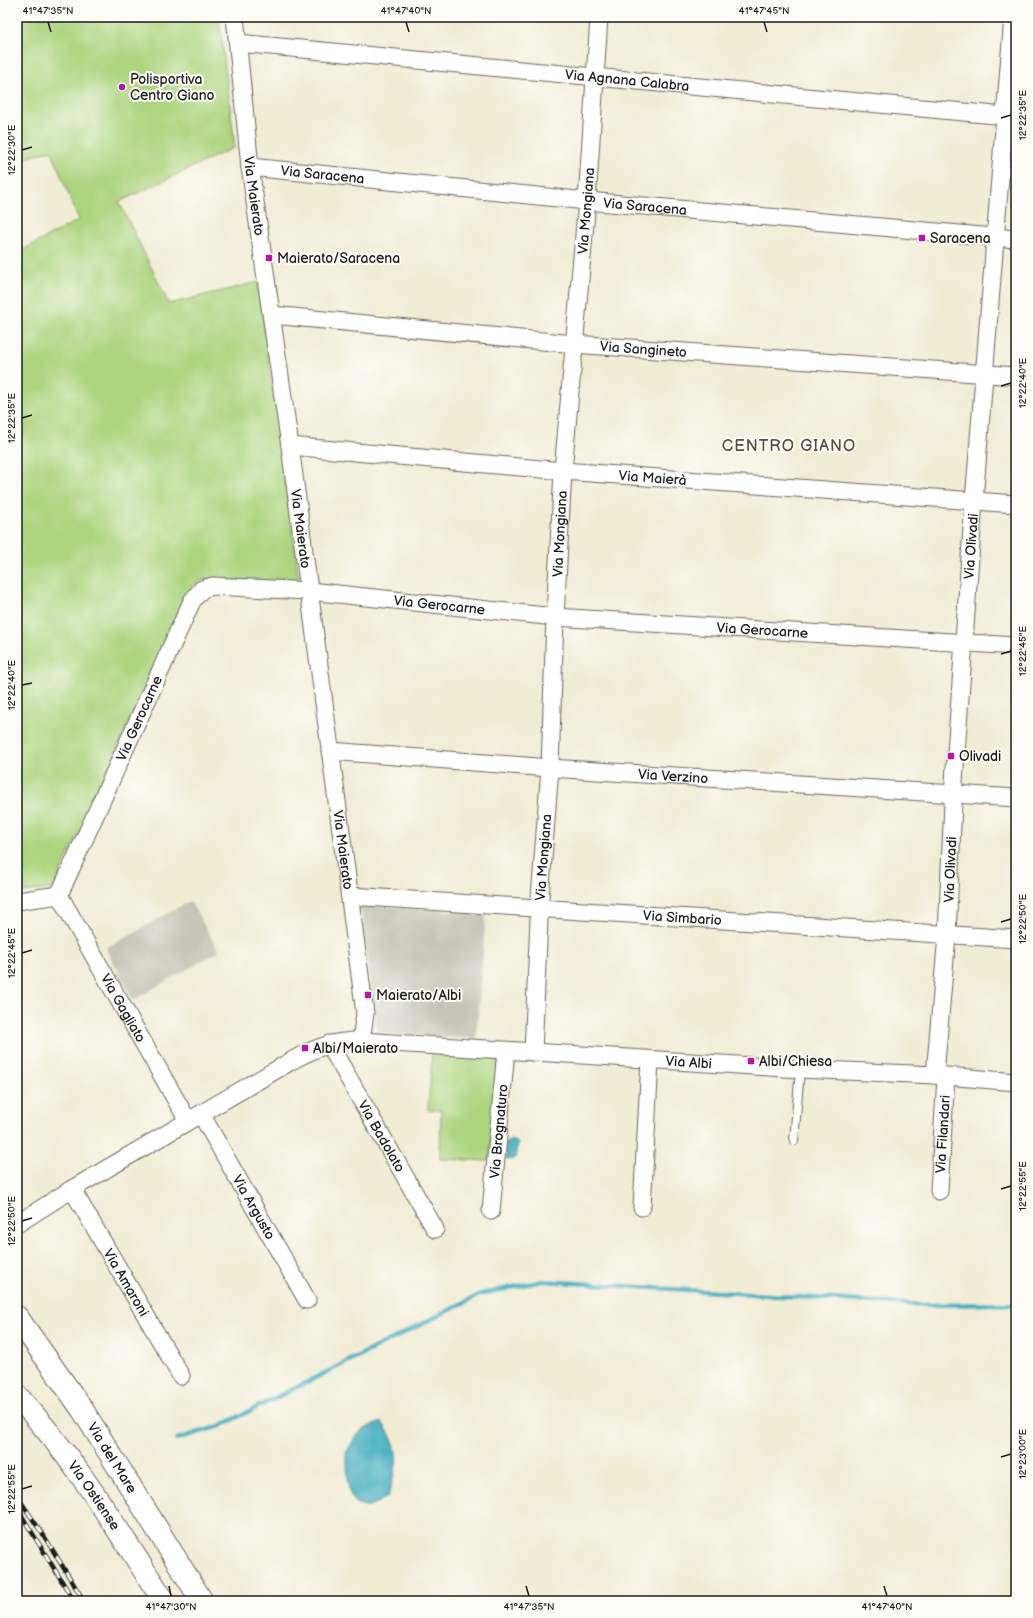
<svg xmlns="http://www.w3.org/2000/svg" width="1033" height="1618" font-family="'Balsamiq Sans',sans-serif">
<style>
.industrial{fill:#c6c5b8}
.green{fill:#add580;stroke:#64784e}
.water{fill:#3facbe;stroke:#2e646d}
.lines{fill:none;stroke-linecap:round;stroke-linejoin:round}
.stream{stroke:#3facbe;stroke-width:4.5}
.service-casing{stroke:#67655c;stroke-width:10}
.minor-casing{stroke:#67655c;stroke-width:19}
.secondary-casing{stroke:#67655c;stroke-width:24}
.primary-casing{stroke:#67655c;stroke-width:24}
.service{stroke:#fff;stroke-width:8}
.minor{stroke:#fff;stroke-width:17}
.secondary{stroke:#fff;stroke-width:22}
.primary{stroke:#fff;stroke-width:22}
.rail-casing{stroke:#1c1c1c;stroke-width:4.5}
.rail{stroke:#fdfcf7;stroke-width:3;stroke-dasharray:9;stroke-linecap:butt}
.ticks{fill:none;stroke:#1c1c1c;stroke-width:1.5}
.poi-dot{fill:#b5179e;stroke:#fdfcf7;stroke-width:1.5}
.labels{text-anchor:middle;stroke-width:4;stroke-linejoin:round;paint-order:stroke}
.poi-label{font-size:14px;fill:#1c1c1c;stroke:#fdfcf7;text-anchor:start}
.street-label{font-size:14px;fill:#1c1c1c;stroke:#fdfcf7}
.quarter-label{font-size:16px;letter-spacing:1px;fill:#5b4c41;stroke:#fdfcf7}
.neatline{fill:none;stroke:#1c1c1c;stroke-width:1.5}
.ticks-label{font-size:10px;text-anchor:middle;fill:#1c1c1c}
</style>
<rect width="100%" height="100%" fill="#fdfcf7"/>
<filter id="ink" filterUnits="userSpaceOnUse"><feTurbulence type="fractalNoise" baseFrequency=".025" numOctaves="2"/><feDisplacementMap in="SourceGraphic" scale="8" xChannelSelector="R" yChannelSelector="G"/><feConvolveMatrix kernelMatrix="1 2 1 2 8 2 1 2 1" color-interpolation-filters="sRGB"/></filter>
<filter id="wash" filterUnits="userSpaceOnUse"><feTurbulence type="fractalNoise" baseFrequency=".012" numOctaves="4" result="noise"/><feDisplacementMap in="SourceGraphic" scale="16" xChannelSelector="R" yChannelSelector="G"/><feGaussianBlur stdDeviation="0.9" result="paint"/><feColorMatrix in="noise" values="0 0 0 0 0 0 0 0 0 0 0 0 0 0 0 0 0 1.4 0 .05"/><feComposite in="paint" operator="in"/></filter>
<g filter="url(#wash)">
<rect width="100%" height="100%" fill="#f1ecd4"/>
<g class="industrial">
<path d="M190,901L219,951L133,1000L106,948Z"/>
<path d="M360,905L486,913L476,1039L378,1033Z"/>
</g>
<g class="green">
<path d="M24,17H219L235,147L119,202L169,304L258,282L299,581L202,580L191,587L53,889L17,893V253L79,220L51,150L17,161V20Z"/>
<path d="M432,1053L499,1056L489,1161L440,1159L441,1110H428Z"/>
</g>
<g class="water">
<path d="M511,1139L516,1141L518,1144L516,1151L517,1157L512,1160L506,1159C506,1151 502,1143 511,1139Z"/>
<path d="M382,1422C404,1453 397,1463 388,1497L369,1507L355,1503L349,1492L346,1453L354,1439L361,1431L372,1425Z"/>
</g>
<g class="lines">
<path class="stream" d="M177,1439L220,1426L481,1294L543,1281L925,1305L1016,1304"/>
</g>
</g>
<g filter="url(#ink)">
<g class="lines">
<defs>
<path id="service" d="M794,1141L800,1069"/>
<g id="minor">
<path id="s1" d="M235,17L250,167L290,446L365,1013L361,1041"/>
<path id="s2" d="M238,43L1016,117"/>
<path id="s3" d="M250,167L587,201L1016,239"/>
<path id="s4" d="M272,315L574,344L1016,376"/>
<path id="s5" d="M290,446L563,471L1016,504"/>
<path id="s6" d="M330,751L550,768L1016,798"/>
<path id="s7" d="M59,895L192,601L202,589L213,586L309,591L555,617L1016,646"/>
<path id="s8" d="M59,895L188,1121"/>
<path id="s9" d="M350,896L1016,939"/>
<path d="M17,901L59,895"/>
<path id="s10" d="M329,1044L435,1229"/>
<path id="s11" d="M533,1052L540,898L550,768L555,617L563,471L587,201L599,17"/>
<path id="s12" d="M935,1075L947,935L954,781L974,501L1013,17"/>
<path id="s13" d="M201,1114L307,1300"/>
<path id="s14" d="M72,1189L181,1376"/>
<path id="s15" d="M939,1191L946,1077"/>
<path d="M642,1207L650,1060"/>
<path id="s16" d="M491,1211L506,1051"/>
<path id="s17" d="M17,1224L72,1189L293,1060C317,1047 333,1041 361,1041L800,1069L935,1075L1016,1082"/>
</g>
<g id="secondary">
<path id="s18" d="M17,1396C75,1458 118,1531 164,1601"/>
</g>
<g id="primary">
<path id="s19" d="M17,1317L82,1409L202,1601"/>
</g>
</defs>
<use href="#service" class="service-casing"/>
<use href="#minor" class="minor-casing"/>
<use href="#secondary" class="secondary-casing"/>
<use href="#primary" class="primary-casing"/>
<use href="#service" class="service"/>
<use href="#minor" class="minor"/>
<use href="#secondary" class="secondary"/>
<use href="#primary" class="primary"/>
<defs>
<g id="rail">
<path d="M17,1496L44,1536L84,1601"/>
<path d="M17,1508L74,1601"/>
</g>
</defs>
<use href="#rail" class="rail-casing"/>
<use href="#rail" class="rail"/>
</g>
</g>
<path class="ticks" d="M48,22L51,32M406,22L409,32M764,22L767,32M1001,118L1011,115M22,150L32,147M1001,386L1011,383M22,418L32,415M1001,654L1011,651M22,685L32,683M1001,922L1011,919M22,953L32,950M1001,1189L1011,1186M22,1221L32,1218M1001,1457L1011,1454M22,1489L32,1486M169,1586L171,1596M526,1586L529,1596M884,1586L887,1596"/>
<g class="poi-dot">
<circle cx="122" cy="87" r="4"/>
<rect x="918" y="234" width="8" height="8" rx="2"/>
<rect x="265" y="254" width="8" height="8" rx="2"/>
<rect x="947" y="752" width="8" height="8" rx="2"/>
<rect x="364" y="991" width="8" height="8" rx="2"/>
<rect x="301" y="1044" width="8" height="8" rx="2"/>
<rect x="747" y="1057" width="8" height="8" rx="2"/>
</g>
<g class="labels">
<g class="poi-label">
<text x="130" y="84">Polisportiva<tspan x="130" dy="16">Centro Giano</tspan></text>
<text x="930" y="243">Saracena</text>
<text x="277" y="263">Maierato/Saracena</text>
<text x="959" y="761">Olivadi</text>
<text x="376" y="1000">Maierato/Albi</text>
<text x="313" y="1053">Albi/Maierato</text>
<text x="759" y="1066">Albi/Chiesa</text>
</g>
<g class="street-label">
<text dy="5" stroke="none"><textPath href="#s2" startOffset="391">Via Agnana Calabra</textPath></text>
<text dy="5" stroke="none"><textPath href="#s3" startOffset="73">Via Saracena</textPath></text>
<text dy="5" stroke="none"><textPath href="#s1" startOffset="180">Via Maierato</textPath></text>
<text dy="5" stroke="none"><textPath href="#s3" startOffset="397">Via Saracena</textPath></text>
<text dy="5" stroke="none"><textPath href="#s11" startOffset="843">Via Mongiana</textPath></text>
<text dy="5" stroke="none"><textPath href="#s4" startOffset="373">Via Sangineto</textPath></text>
<text dy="5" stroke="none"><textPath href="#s5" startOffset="364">Via Maierà</textPath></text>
<text dy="5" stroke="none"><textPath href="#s1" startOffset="516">Via Maierato</textPath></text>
<text dy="5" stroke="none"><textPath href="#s11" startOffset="519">Via Mongiana</textPath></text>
<text dy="5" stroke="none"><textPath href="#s12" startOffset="530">Via Olivadi</textPath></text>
<text dy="5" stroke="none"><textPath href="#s7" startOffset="577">Via Gerocarne</textPath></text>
<text dy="5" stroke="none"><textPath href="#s7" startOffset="901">Via Gerocarne</textPath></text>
<text dy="5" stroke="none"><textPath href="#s7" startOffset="194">Via Gerocarne</textPath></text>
<text dy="5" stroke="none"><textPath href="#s6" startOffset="344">Via Verzino</textPath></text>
<text dy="5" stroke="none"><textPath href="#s1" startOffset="840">Via Maierato</textPath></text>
<text dy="5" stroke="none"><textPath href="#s11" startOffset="195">Via Mongiana</textPath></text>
<text dy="5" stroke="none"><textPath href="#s12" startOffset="206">Via Olivadi</textPath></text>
<text dy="5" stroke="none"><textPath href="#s9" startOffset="333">Via Simbario</textPath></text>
<text dy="5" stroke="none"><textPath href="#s8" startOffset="130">Via Gagliato</textPath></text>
<text dy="5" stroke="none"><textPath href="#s17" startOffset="721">Via Albi</textPath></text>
<text dy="5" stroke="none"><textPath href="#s16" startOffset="80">Via Brognaturo</textPath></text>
<text dy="5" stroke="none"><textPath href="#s15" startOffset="57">Via Filandari</textPath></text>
<text dy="5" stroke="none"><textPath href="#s10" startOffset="106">Via Badolato</textPath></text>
<text dy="5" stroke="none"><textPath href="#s13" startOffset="107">Via Argusto</textPath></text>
<text dy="5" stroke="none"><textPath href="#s14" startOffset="108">Via Amaroni</textPath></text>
<text dy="5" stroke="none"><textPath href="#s19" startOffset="170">Via del Mare</textPath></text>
<text dy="5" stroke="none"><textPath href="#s18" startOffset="126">Via Ostiense</textPath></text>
</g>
<g class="quarter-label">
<text x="789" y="451">CENTRO GIANO</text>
</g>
</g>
<rect width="1033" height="1618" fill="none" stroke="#fdfcf7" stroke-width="44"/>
<rect x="22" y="22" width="989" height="1574" class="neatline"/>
<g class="ticks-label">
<text x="48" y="14">41°47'35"N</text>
<text x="406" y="14">41°47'40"N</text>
<text x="764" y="14">41°47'45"N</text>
<text transform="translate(1022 115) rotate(-90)" y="4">12°22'35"E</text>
<text transform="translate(11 150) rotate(-90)" y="4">12°22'30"E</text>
<text transform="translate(1022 383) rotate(-90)" y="4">12°22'40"E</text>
<text transform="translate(11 418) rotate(-90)" y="4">12°22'35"E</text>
<text transform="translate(1022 651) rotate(-90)" y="4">12°22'45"E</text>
<text transform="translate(11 685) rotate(-90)" y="4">12°22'40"E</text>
<text transform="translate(1022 919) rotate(-90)" y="4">12°22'50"E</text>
<text transform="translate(11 953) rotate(-90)" y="4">12°22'45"E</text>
<text transform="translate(1022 1186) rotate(-90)" y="4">12°22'55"E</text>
<text transform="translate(11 1221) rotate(-90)" y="4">12°22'50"E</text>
<text transform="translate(1022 1454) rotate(-90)" y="4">12°23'00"E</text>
<text transform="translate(11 1489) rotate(-90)" y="4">12°22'55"E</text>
<text x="171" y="1610">41°47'30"N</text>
<text x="529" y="1610">41°47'35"N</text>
<text x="887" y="1610">41°47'40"N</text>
</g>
</svg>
